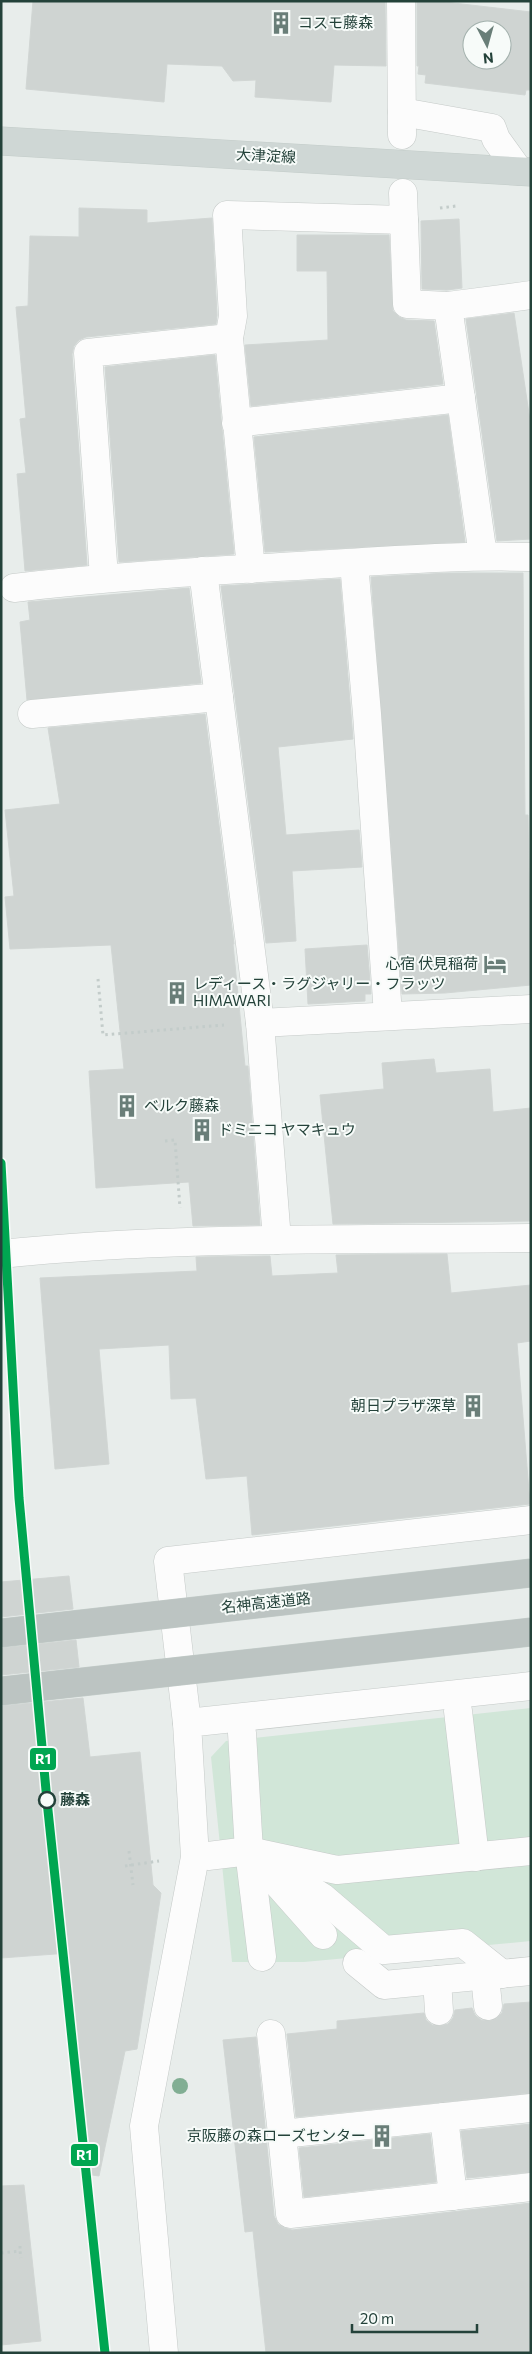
<svg xmlns="http://www.w3.org/2000/svg" width="532" height="2354" font-family="Commissioner,'Noto Sans JP',sans-serif">
<style>
.green{fill:#d1e6d8}
.building{fill:#cfd4d2;stroke:#d1d6d4;fill-rule:evenodd}
.lines{fill:none;stroke-linecap:round;stroke-linejoin:round}
.minor-casing{stroke:#c5cac8;stroke-width:29}
.major-casing{stroke:#c3ccc9;stroke-width:29}
.path{stroke:#c3ccca;stroke-width:3;stroke-dasharray:2.5 4;stroke-linecap:butt}
.minor{stroke:#fcfcfc;stroke-width:28}
.major{stroke:#cfd7d5;stroke-width:28}
.highway-bridge-casing{stroke:#c3ccc9;stroke-width:29;stroke-linecap:butt}
.highway-bridge{stroke:#bcc4c2;stroke-width:28}
.rail-1-casing{stroke:#f7fbf9;stroke-width:12}
.rail-1{stroke:#00a651;stroke-width:9}
.tree{fill:#81ae93}
.stop-dot{fill:#f7fbf9;stroke:#24423a;stroke-width:2.5}
.labels{text-anchor:middle;stroke-width:4;stroke-linejoin:round;paint-order:stroke}
.poi-label{font-size:15px;fill:#24423a;stroke:#f7fbf9;text-anchor:start}
.street-label{font-size:15px;fill:#24423a;stroke:#f7fbf9}
.stop-label{font-size:15px;font-weight:bold;fill:#24423a;stroke:#f7fbf9;text-anchor:start}
.line-badge{stroke:#f7fbf9;stroke-width:2}
.badge-label{font-size:14px;text-anchor:middle;font-weight:bold;fill:#fff}
</style>
<rect width="100%" height="100%" fill="#e8edeb"/>
<path class="green" d="M531,1708V1941L304,1962H232L211,1757L226,1741Z"/>
<g class="building">
<path d="M33,1H385L386,66L334,65L331,102L255,97L256,80L233,81L222,66L167,64L164,102L26,89Z"/>
<path d="M417,1H436L531,12V90H526L525,95L425,83L426,75L418,74L419,66H417ZM472,30H502V60H472Z"/>
<path d="M79,208L147,210V223L212,218L217,315L216,324L86,337L79,340L74,346L72,354L87,565L25,571L17,474L26,473L20,419L26,418L16,307L28,306L30,236L79,237Z"/>
<path d="M459,219L462,288L447,290L422,289L421,221Z"/>
<path d="M297,235H389L393,311L399,317L406,320L434,321L443,384L251,406L245,345L328,340L327,271H297Z"/>
<path d="M514,313L531,427V539L497,541L466,319Z"/>
<path d="M215,355L234,554L119,562L105,367Z"/>
<path d="M448,415L465,542L265,552L254,437Z"/>
<path d="M449,573H523L525,815H528L531,985L445,993L402,994L371,577Z"/>
<path d="M340,579L353,739L278,747L286,835L359,830L362,867L292,871L296,941L266,943L221,586Z"/>
<path d="M189,588L201,683L27,700L20,622L30,620L28,602Z"/>
<path d="M205,714L234,944H233L245,1066H248L260,1225L193,1226L189,1182L96,1188L89,1071L124,1069L111,945L10,949L5,897L14,896L5,810L60,804L48,728Z"/>
<path d="M367,945L371,994H365V1001L308,1004L305,949Z"/>
<path d="M434,1059L436,1073L490,1069L493,1112L531,1108V1221L333,1224L320,1095L384,1089L382,1063Z"/>
<path d="M447,1254L451,1293L531,1285V1341L517,1343L530,1504L252,1535L247,1476L206,1479L196,1398L171,1399L169,1345L99,1349L109,1464L55,1469L40,1278L197,1271L196,1257L266,1256H270L272,1276L338,1273L336,1255Z"/>
<path d="M69,1576L73,1609L1,1617V1582Z"/>
<path d="M76,1640L79,1667L1,1675V1648Z"/>
<path d="M83,1698L90,1757L140,1752L153,1885L161,1893L137,2049L125,2051L99,2176L92,2175L69,1953L1,1958V1706Z"/>
<path d="M531,2002V2093L296,2117L287,2034L337,2029V2021L424,2013L426,2020L432,2025L440,2026L448,2024L453,2018L455,2010L472,2008L475,2015L481,2020L490,2021L497,2018L502,2013L504,2004Z"/>
<path d="M256,2037L274,2216L278,2224L284,2228L292,2230L531,2203V2353H266L253,2231L245,2232L223,2040Z"/>
<path d="M531,2124V2172L467,2178L461,2131Z"/>
<path d="M430,2134L436,2182L304,2197L299,2148Z"/>
<path d="M24,2185L41,2341L1,2345V2186Z"/>
</g>
<g class="lines">
<defs>
<g id="minor">
<path d="M401,1L402,135"/>
<path d="M402,112L492,128L496,139L519,171"/>
<path d="M403,193L407,304L448,306L531,295"/>
<path d="M448,306L483,556"/>
<path d="M236,423L461,398"/>
<path d="M354,563L367,714L388,1015"/>
<path d="M251,569L229,338L233,316L227,215L404,220"/>
<path d="M203,571L260,1023L277,1240"/>
<path d="M104,577L88,353L229,338"/>
<path d="M14,588C113,576 212,571 312,565C385,561 458,555 531,557"/>
<path d="M32,714L219,697"/>
<path d="M260,1023L531,1009"/>
<path d="M1,1254C177,1236 355,1240 531,1238"/>
<path d="M458,1711L475,1857"/>
<path d="M187,1723L168,1561L531,1520"/>
<path d="M242,1733L249,1851L262,1957"/>
<path d="M208,1856L249,1851L337,1870L531,1851"/>
<path d="M265,1861L322,1897L384,1950L463,1943L502,1974"/>
<path d="M269,1874L323,1935"/>
<path d="M357,1963L384,1985L531,1971"/>
<path d="M485,1976L488,2006"/>
<path d="M437,1980L439,2011"/>
<path d="M271,2034L282,2134L531,2108"/>
<path d="M444,2117L453,2196"/>
<path d="M282,2134L290,2214L531,2187"/>
<path d="M164,2353L144,2126L195,1857L187,1723L531,1686"/>
</g>
<path id="major" d="M1,141L531,172"/>
</defs>
<use href="#minor" class="minor-casing"/>
<use href="#major" class="major-casing"/>
<g class="path">
<path d="M440,208L456,206"/>
<path d="M98,979L103,1035L224,1025"/>
<path d="M165,1141L175,1140L180,1208"/>
<path d="M129,1851L133,1885"/>
<path d="M125,1866L159,1861"/>
<path d="M20,2246V2251"/>
<path d="M1,2253L20,2251L21,2258"/>
</g>
<use href="#minor" class="minor"/>
<use href="#major" class="major"/>
<defs>
<g id="highway-bridge">
<path d="M1,1633L531,1573"/>
<path d="M1,1691L531,1632"/>
</g>
</defs>
<use href="#highway-bridge" class="highway-bridge-casing"/>
<use href="#highway-bridge" class="highway-bridge"/>
<defs>
<path id="rail-1" d="M1,1163L19,1498L47,1801L105,2353"/>
</defs>
<use href="#rail-1" class="rail-1-casing"/>
<use href="#rail-1" class="rail-1"/>
</g>
<circle class="tree" cx="180" cy="2086" r="8"/>
<defs>
<symbol id="building-bare" viewBox="-9 -9 18 18"><path d="M-4-6H4V6H1V3H-1V6H-4ZM-2.5-4.3h1.7v1.8h-1.7ZM.8-4.3h1.7v1.8H.8ZM-2.5-1h1.7V.8h-1.7ZM.8-1h1.7V.8H.8Z" fill="#697e78" stroke="#f7fbf9" stroke-width="2.5" paint-order="stroke"/></symbol>
<symbol id="hotel-bare" viewBox="-9 -9 18 18"><path d="M-6-4.5h1.5V1H6V5H4.5V3h-9V5H-6ZM-4 0a1.8 1.8 0 1 1 3.6 0ZM.5 0V-2.5h3Q6-2.5 6 0Z" fill="#697e78" stroke="#f7fbf9" stroke-width="2.5" paint-order="stroke"/></symbol>
</defs>
<g fill-rule="evenodd">
<use href="#building-bare" x="265" y="7" width="32" height="32"/>
<use href="#hotel-bare" x="479" y="948" width="32" height="32"/>
<use href="#building-bare" x="161" y="977" width="32" height="32"/>
<use href="#building-bare" x="111" y="1090" width="32" height="32"/>
<use href="#building-bare" x="186" y="1114" width="32" height="32"/>
<use href="#building-bare" x="457" y="1390" width="32" height="32"/>
<use href="#building-bare" x="366" y="2120" width="32" height="32"/>
</g>
<circle class="stop-dot" cx="47" cy="1800" r="8"/>
<g class="labels">
<g class="poi-label">
<text x="298" y="28">コスモ藤森</text>
<text x="478" y="969" text-anchor="end">心宿 伏見稲荷</text>
<text x="193" y="989">レディース・ラグジャリー・フラッツ<tspan x="193" dy="17">HIMAWARI</tspan></text>
<text x="144" y="1111">ベルク藤森</text>
<text x="218" y="1135">ドミニコ ヤマキュウ</text>
<text x="456" y="1411" text-anchor="end">朝日プラザ深草</text>
<text x="366" y="2141" text-anchor="end">京阪藤の森ローズセンター</text>
</g>
<g class="street-label">
<text transform="translate(266 156) rotate(3)" y="5">大津淀線</text>
<text transform="translate(266 1603) rotate(-6)" y="5">名神高速道路</text>
</g>
<g class="stop-label">
<text x="60" y="1805">藤森</text>
</g>
</g>
<g class="line-badge">
<rect x="29" y="1747" width="28" height="24" rx="5" fill="#00a651"/>
<rect x="70" y="2143" width="29" height="24" rx="5" fill="#00a651"/>
</g>
<g class="badge-label">
<text x="43" y="1764">R1</text>
<text x="84" y="2160">R1</text>
</g>
<rect width="532" height="2354" fill="none" stroke="#24423a" stroke-width="5"/>
<g transform="translate(487 45) rotate(174)"><circle r="24" fill="#f7fbf9" stroke="#a3b1ad"/>
<path d="M0-4L9 19L0 12L-9 19Z" fill="#697e78"/>
<text y="-8" font-size="14" font-weight="bold" text-anchor="middle" fill="#24423a">N</text>
</g>
<path d="M352 2324v8h125v-8" fill="none" stroke="#24423a" stroke-width="2.5"/>
<text x="360" y="2324" font-size="15" fill="#24423a" stroke="#f7fbf9" stroke-width="4" paint-order="stroke">20 m</text>
</svg>
